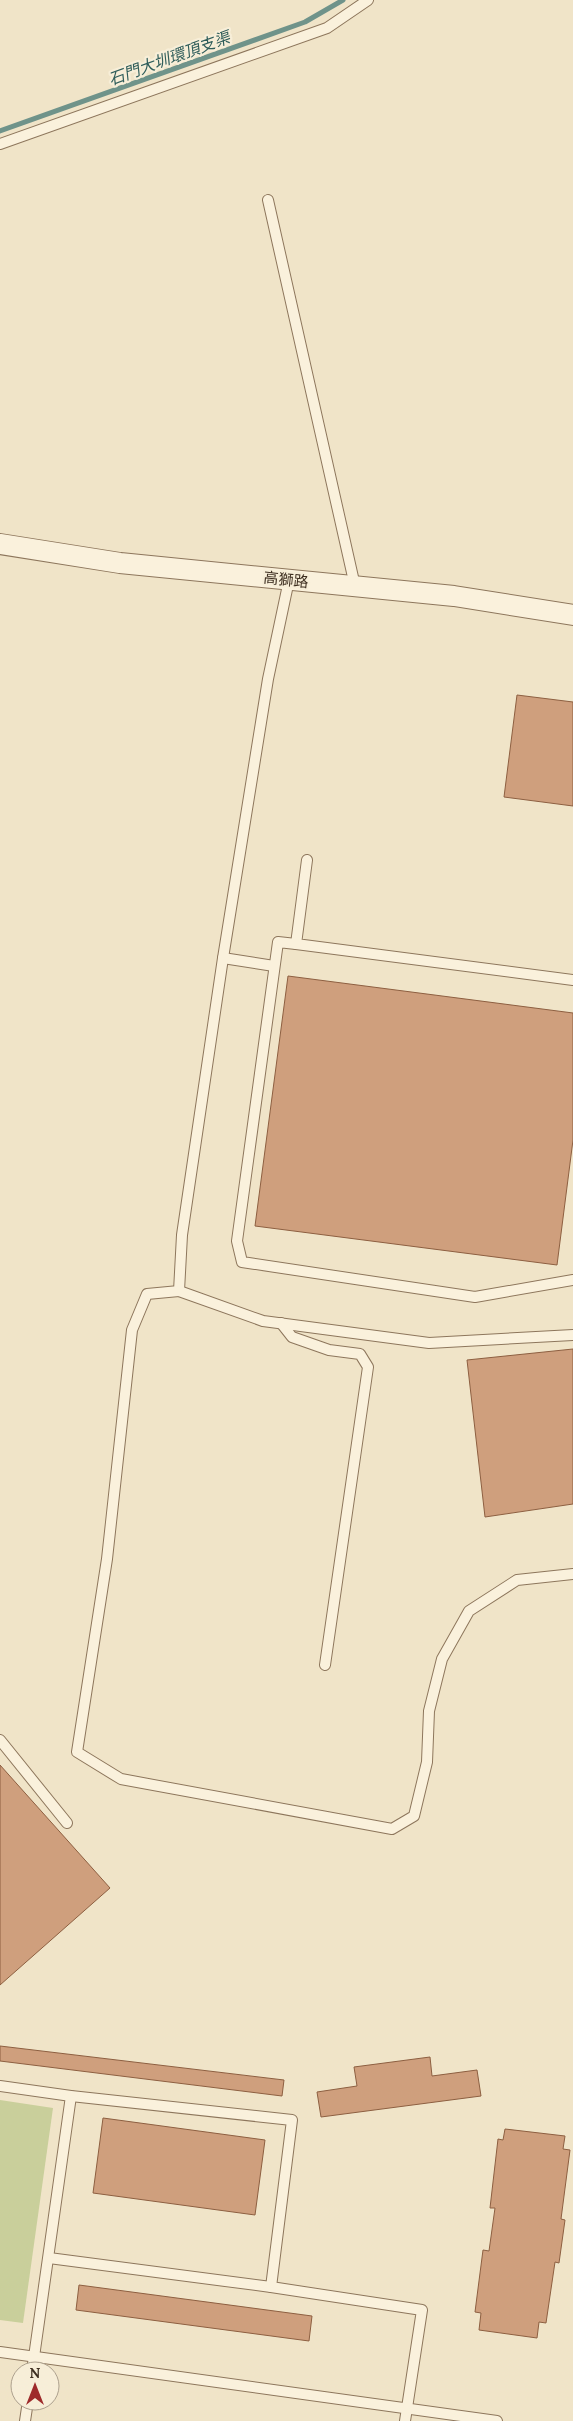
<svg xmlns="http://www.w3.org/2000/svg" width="573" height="2421" font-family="Lora,'Noto Sans TC',serif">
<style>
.green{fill:#c9cf9b}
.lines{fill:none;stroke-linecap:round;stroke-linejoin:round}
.stream{stroke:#6f938a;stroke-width:5}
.building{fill:#cf9f7d;stroke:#8d5f41}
.service-casing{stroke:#8d765c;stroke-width:12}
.minor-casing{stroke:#8d765c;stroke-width:22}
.service{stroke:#faf1dc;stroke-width:10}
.minor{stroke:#faf1dc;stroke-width:20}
.labels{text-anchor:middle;stroke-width:4.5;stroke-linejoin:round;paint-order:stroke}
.street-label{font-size:15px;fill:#3d2e20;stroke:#f7eed8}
.water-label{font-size:16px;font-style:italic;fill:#2f5d5a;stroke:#f7eed8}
</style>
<rect width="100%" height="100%" fill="#f0e4c8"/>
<path class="green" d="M0,2100L53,2108L23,2323L0,2320Z"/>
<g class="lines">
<path class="stream" d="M0,131L305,22L343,0"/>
</g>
<g class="building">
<path d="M517,695L573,702V806L504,797Z"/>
<path d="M288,976L573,1013V1140L557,1265L255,1226Z"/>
<path d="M573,1349V1504L485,1517L467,1360Z"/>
<path d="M0,1765L110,1888L0,1985Z"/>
<path d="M0,2046L284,2080L282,2096L0,2061Z"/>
<path d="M430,2057L432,2076L477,2070L481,2096L321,2117L317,2092L357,2086L354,2067Z"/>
<path d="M103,2118L265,2140L255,2215L93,2193Z"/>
<path d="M505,2129L565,2136L563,2149L570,2150L561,2219L565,2220L559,2263L555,2262L546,2323L539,2322L537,2338L479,2330L481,2313L475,2312L483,2250L489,2251L495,2208H490L498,2139L503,2140Z"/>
<path d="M79,2285L312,2316L309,2341L76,2310Z"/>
</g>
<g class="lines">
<defs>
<g id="service">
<path d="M0,144L327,28L368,0"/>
<path d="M268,200L355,586"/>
<path d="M289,580L268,679L223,958L182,1235L179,1291L147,1294L132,1330L107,1559L77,1752L121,1779L392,1829L414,1816L427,1762L429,1711L442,1659L469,1611L517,1580L573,1574"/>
<path d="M307,860L296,944L573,980"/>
<path d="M296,944L278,942L237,1241L242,1262L475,1297L573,1280"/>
<path d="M223,958L274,966"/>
<path d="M179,1291L263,1321L429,1343L573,1335"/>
<path d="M281,1323L292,1337L329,1350L360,1354L368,1367L325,1665"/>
<path d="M0,1740L67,1823"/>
<path d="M0,2086L71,2096L292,2120L271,2287L422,2310L405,2421"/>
<path d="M49,2258L271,2287"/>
<path d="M0,2352L497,2421"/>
<path d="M32,2371L71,2096"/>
<path d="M25,2421L28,2401"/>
</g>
<path id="minor" d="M0,544L120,563L454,596L573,615"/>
</defs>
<use href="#service" class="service-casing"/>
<use href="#minor" class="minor-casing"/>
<use href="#service" class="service"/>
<use href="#minor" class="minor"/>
</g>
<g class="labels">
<g class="street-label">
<text transform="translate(286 580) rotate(6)" y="5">高獅路</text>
</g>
<g class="water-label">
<text transform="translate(169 58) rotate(-20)" y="6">石門大圳環頂支渠</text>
</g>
</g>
<g transform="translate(35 2386)"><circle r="24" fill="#f7eed8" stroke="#ada18e"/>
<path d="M0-4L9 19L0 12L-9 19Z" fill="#9e2a2b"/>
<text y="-8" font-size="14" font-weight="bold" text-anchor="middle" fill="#3d2e20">N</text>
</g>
</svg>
